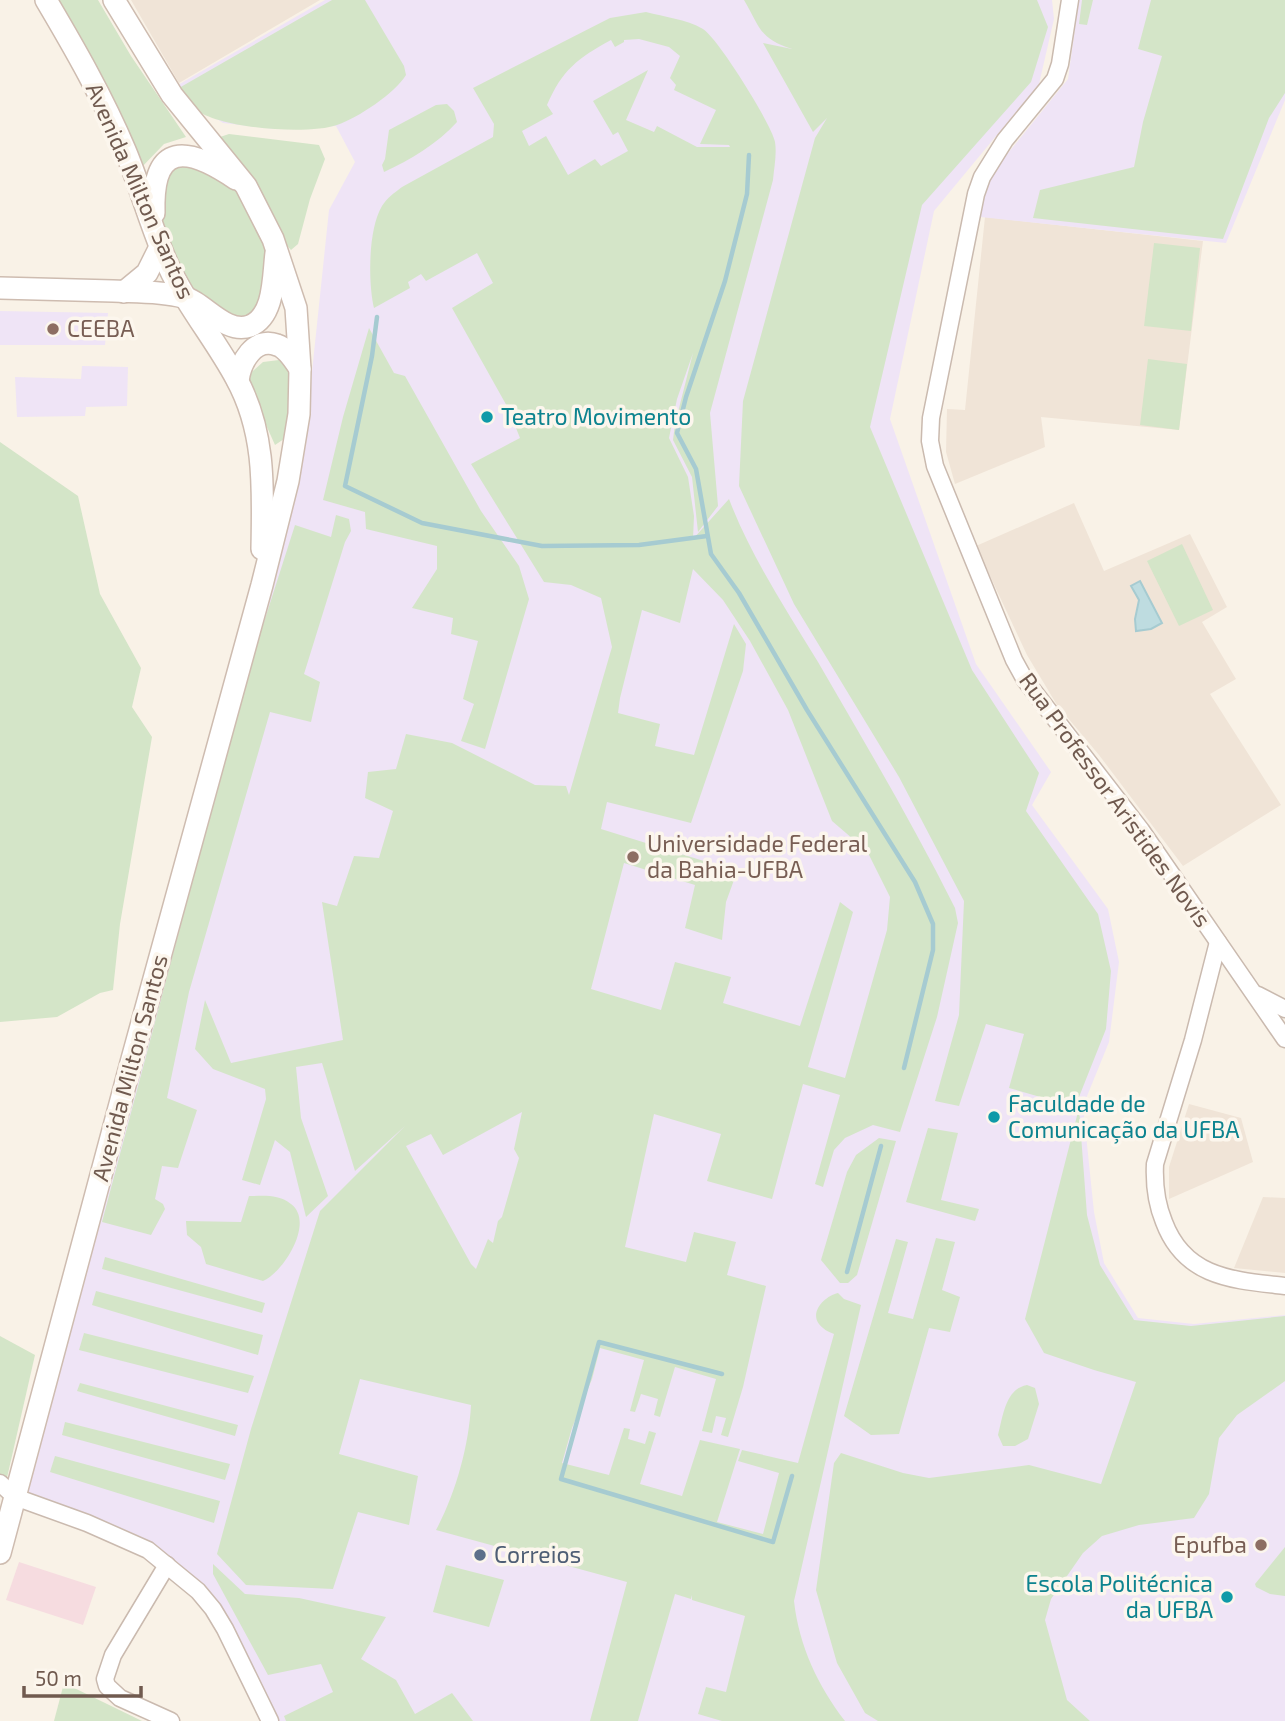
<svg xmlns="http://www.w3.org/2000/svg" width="1285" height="1721" font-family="'Exo 2',sans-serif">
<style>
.residential{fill:#f0e4d7}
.education{fill:#efe4f6}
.medical{fill:#f6dce0}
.green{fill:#d4e5c8;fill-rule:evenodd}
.water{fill:#bedce0;stroke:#a6cbd1;stroke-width:2}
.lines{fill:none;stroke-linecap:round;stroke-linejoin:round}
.stream{stroke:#a6cbd1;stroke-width:4.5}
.street-casing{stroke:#cabaaf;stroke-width:19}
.secondary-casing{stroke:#cebcb0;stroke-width:24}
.street{stroke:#fff;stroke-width:16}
.secondary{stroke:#fff;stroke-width:21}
.education-dot{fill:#8d6e63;stroke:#fcf6ed;stroke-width:2.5}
.culture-dot{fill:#0f9aa8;stroke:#fcf6ed;stroke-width:2.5}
.service-dot{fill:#5c6f8a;stroke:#fcf6ed;stroke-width:2.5}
.labels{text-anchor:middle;stroke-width:7;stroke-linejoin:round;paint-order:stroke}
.street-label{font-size:23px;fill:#705a4f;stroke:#fcf6ed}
.education-label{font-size:23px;fill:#785e54;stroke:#fcf6ed;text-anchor:start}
.culture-label{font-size:23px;fill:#0d838f;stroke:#fcf6ed;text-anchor:start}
.service-label{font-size:23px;fill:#4e5e75;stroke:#fcf6ed;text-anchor:start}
</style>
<rect width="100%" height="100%" fill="#f9f2e7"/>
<g class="residential">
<path d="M131,0H320L179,83Z"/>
<path d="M985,217L1203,241L1179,430L1041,417L1045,447L955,484L946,452L947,409L965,410Z"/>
<path d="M1074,503L1104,571L1190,534L1227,607L1202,622L1236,679L1210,694L1281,805L1183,866L1099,755L1057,705L1027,655L976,546Z"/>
<path d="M1189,1104L1241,1118L1253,1162L1169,1199V1167Z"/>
<path d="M1263,1197L1285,1198V1273L1234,1268Z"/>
</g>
<g class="education">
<path d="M325,0H1052L1054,19L1039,84L934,211L890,419L976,664L1051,772L1032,805L1108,909L1119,962L1109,1042L1083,1106L1094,1212L1104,1263L1138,1318L1194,1324L1285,1315V1721H265L192,1584L143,1546L26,1500L306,429L329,210L355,162L336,126L275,129L223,123L171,89Z"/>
<path d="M1079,0H1285V100L1226,243L971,216L996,168L1068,79Z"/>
<path d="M0,311L108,313L105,345H0Z"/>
<path d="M82,366L128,367L127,406L86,407L85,416L17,417L15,377L81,379Z"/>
</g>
<path class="medical" d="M19,1562L96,1587L83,1625L6,1600Z"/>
<g class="green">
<path d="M53,0H98L131,56L186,137L164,144L139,170Z"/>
<path d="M332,0H365L404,66L406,75C395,93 358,118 337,125C309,135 219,129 195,109C189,104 184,94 179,88Z"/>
<path d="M744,0H1037L1048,27L1031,82L922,205L870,427L972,670L1039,773L1026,811L1098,914L1111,971L1106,1029L1075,1107L1009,1088L1024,1034L986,1024L959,1106L935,1101L959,1015L964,901L899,777L794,604L739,486L743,401L815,138L827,118L813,132L763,43L792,49C759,38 761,29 744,0Z"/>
<path d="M1082,0H1093L1087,25L1079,24Z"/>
<path d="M1151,0H1285V93L1269,118L1223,239L1033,218L1040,190L1134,167L1143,122L1162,56L1138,49Z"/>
<path d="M646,12C664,17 686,19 703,29C718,38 772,125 775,142C777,154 774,168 773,180L710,413L718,506L698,532L692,477L673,440L675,424L693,353L677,399L669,438L688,477L694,516L693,539L729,499C751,557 786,609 818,662C865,743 913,824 955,908L958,923L937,1017L900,1132L873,1125L845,1138L834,1150L823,1187L815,1184L840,1095L803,1084L772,1199L707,1181L721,1134L654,1114L625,1247L686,1262L694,1232L736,1242L727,1275L766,1286L743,1387L728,1437L721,1435L726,1418L716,1416L712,1433L702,1431L716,1379L675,1367L660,1417L654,1415L658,1399L641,1394L635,1412L630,1411L644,1360L600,1348L592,1379L572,1428L562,1463L609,1475L624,1428L630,1429L628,1439L645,1444L649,1431L656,1433L640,1484L682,1496L700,1440L740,1449L717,1522L763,1534L779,1473L738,1461L742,1450L798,1463L834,1334C830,1332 826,1331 823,1328C806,1315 824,1296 838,1293L844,1299L861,1305L794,1601C799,1646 818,1686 845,1721H722L698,1714L706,1687L726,1692L745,1616L692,1600V1595L691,1599L675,1594L638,1721H590L627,1582L436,1530C455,1495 469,1446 471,1405L360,1379L339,1454L418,1476L409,1525L358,1512L333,1589L246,1585L217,1554L251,1429L320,1211L405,1126L355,1171L322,1063L296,1067L301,1118L328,1196L306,1217L290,1152L275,1140L260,1185L242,1180L266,1099L265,1089L213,1069L195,1049L205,1000L231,1063L343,1040L322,902L337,906L354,856L379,858L393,811L365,798L368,772L396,769L406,734L452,743L535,785L566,786L569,795L612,647L601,598L571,585L544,582L471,464L520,438L508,408L452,308L493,283L477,253L426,281L421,274L408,282L410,288L374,308C368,283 368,229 382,206C387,198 394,193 402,187L493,137L494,124L473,88L610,18ZM639,39L669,47L680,56L670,78L676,85L674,90L716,110L700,144L729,145L730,147H697L657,126L654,132L626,120L648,70L593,101L613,135L618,132L628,151L601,166L595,159L568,175L546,136L529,146L522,131L553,114L547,105C562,70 578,58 611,40L615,47L624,42V40ZM693,569L723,600L750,641L788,710L832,821L867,851L890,897L887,930L845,1078L808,1067L853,912L840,902L800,1026L723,1003L731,977L675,962L661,1010L591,989L624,863L695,885L685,928L722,940L726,902L738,869L707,862L601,829L607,802L691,823L743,671L746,644L734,624L694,755L655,746L660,724L618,713L620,698L642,610L680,623ZM522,1112L514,1149L519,1158L502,1217L498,1221L493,1243L488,1239L476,1269L471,1264L406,1146L431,1134L443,1155Z"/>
<path d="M447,104L454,111L457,122C437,144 410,160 384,172L382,165L385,159L389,130L436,105Z"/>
<path d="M229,134L319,145L325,159L310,199L298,244L291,250C279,239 276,220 268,206C254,179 240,159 220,137Z"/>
<path d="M174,157L246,186L273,239L258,321L208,313L169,267L154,193Z"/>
<path d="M1154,243L1200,248L1191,331L1144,326Z"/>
<path d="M369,328L394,373L405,376L481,511L519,566L529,599L485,749L461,741L474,704L463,699L478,641L451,634L453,618L412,608L437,569V546L366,529L365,512L323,500L343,417Z"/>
<path d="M1148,359L1187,364L1179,430L1140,425Z"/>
<path d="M279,360L292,372L293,433L275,445L245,378L263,362Z"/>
<path d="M0,442L78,496L100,594L141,668L132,707L152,737L120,924L113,990L100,993L57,1017L0,1022Z"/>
<path d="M336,515L349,519L351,531L345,542L304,674L320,682L311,722L270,712L189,992L167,1098L197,1110L178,1168L162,1166L155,1199L163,1204L165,1209L151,1235L102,1222L247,675L295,525L331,537Z"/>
<path d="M1182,544L1213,610L1179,626L1147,561Z"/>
<path d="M1079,1108L1087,1215L1100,1265L1134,1320L1191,1326L1285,1316V1381L1237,1415L1219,1438L1209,1494L1194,1518L1139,1525L1102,1536L1083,1553L1051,1599L1045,1620L1067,1700L1090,1721H878L865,1713L837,1663L816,1590L834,1463L841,1453L903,1473L929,1478L1029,1465L1101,1484L1136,1382L1094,1370L1044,1353L1025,1319Z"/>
<path d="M928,1128L958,1133L941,1200L979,1209L975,1221L906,1202Z"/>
<path d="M879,1138L896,1141L857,1275L848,1283H840L821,1260L847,1172L856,1155Z"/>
<path d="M249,1196C265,1196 278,1194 291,1204C315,1222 284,1272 263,1281L206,1264L201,1247L187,1235L186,1221L241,1222Z"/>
<path d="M936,1238L955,1242L942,1290L960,1297L950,1332L929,1328L899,1434L871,1435L844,1416L896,1239L908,1242L888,1313L913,1319Z"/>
<path d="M105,1257L265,1303L262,1313L102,1269Z"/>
<path d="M96,1291L263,1335L258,1355L92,1305Z"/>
<path d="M84,1333L254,1376L248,1393L79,1350Z"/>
<path d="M0,1336L35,1355L6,1482L0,1474Z"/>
<path d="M80,1383L238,1425L235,1436L77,1391Z"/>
<path d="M1027,1385L1035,1388L1039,1404L1028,1439L1015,1446H1003L998,1435C1003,1417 1005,1389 1027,1385Z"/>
<path d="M65,1422L230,1464L225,1480L62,1435Z"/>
<path d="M55,1456L220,1501L214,1523L50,1472Z"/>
<path d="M1285,1547V1596L1270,1594L1256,1587L1255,1584Z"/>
<path d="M213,1564L245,1594L299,1598L386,1617L361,1659L396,1680L415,1714L452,1693L473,1721H286L284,1716L333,1692L321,1664L268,1675L213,1574Z"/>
<path d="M446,1565L504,1580L489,1627L433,1612Z"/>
<path d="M64,1683L142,1721H54Z"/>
</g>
<path class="water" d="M1140,581L1162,623L1151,629L1136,631L1135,619L1139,600L1131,586Z"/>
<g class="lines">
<g class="stream">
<path d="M749,155L747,194L725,281L686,397L677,433L696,469L711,554L739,593L807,710L915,882L933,924V950L904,1068"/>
<path d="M377,317L372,356L345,486L422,523L542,546L639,545L707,536"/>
<path d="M847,1272L881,1146"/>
<path d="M722,1374L599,1342L561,1479L773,1542L792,1476"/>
</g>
<defs>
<g id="street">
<path d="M1070,0L1060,64L1055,79L1005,140L982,177L976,194L931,418L930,441L935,466L1014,660L1025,680L1141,830L1285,1039"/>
<path d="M1218,942L1193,1040L1155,1164C1154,1185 1156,1203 1164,1222C1185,1278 1233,1280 1285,1286"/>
<path d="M1258,995L1285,1009"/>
<path d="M0,1483L15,1497L87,1523L148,1550L198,1591L213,1609L225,1629L270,1721"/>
<path d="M167,1565L113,1655L105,1679L107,1686L120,1698L171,1721"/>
</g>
<g id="secondary">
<path d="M46,0C75,49 103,98 125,150C141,188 151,228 168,265C186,305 215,339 236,378C266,432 263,490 262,549"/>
<path d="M154,213C152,141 187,146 236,179"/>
<path d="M0,288C38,289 75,290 113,291C136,292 161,291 183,297C204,302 225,335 250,326C275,316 273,276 276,253"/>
<path d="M124,292L147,273L160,247"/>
<path d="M238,381C240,363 254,336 277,345C287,348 294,360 300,369"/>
<path d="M0,1553L132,1059L262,585L288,481L299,414L300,369L296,308L273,239L246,186L172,95L114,0"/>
</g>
</defs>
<use href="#street" class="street-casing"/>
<use href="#secondary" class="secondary-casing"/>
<use href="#street" class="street"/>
<use href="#secondary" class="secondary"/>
</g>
<g class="education-dot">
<circle cx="53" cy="329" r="7"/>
<circle cx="633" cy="857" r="7"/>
<circle cx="1261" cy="1545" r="7"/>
</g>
<g class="culture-dot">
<circle cx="487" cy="417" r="7"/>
<circle cx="994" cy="1117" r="7"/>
<circle cx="1227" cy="1597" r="7"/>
</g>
<circle class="service-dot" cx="480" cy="1555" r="7"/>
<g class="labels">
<g class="street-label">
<text transform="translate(140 191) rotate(66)" y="8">Avenida Milton Santos</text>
<text transform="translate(1115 800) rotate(54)" y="8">Rua Professor Aristides Novis</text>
<text transform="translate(130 1068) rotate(-75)" y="8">Avenida Milton Santos</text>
</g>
<g class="education-label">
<text x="67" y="337">CEEBA</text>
<text x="647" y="852">Universidade Federal<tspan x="647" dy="26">da Bahia-UFBA</tspan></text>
<text x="1247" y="1553" text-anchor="end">Epufba</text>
</g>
<g class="culture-label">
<text x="501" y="425">Teatro Movimento</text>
<text x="1008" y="1112">Faculdade de<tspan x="1008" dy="26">Comunicação da UFBA</tspan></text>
<text x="1213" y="1592" text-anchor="end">Escola Politécnica<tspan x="1213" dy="26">da UFBA</tspan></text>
</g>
<g class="service-label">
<text x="494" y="1563">Correios</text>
</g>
</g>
<path d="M24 1686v10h117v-10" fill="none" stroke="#705a4f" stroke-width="3.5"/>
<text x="35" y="1686" font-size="21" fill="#705a4f" stroke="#fcf6ed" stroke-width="5" paint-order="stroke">50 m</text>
</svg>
